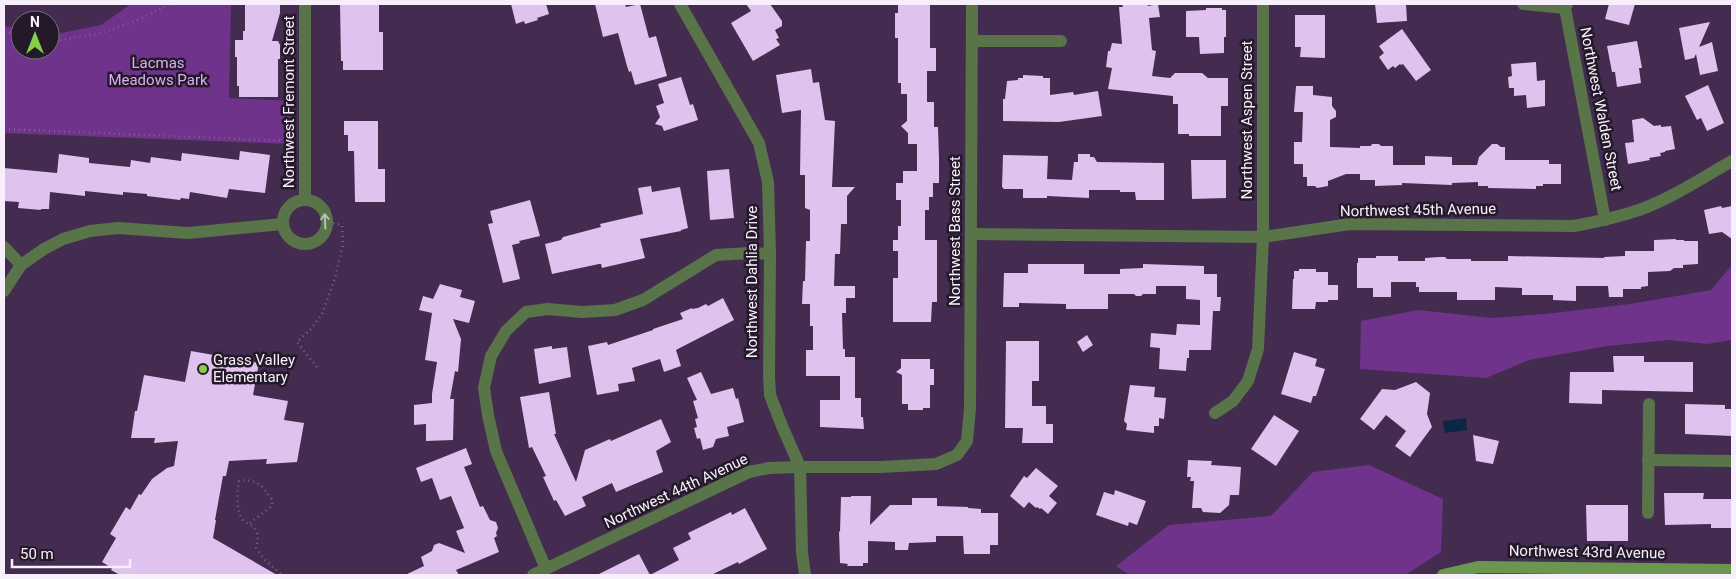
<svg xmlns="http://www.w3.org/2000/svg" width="1736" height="579" font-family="Roboto,sans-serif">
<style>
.green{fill:#70338c}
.water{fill:#0c2645}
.building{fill:#dfc2ee}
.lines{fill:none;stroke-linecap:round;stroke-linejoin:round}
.path{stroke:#796783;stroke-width:2.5;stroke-dasharray:1 4;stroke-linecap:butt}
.street{stroke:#597448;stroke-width:12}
.secondary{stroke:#6b964f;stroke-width:12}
.oneway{stroke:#b8beb4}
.poi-dot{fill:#85cf4c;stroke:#241929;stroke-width:2}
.labels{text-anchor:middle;stroke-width:5;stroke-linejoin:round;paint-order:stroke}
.park-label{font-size:15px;fill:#deacf7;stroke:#241929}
.street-label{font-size:15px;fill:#f7effc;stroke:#241929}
.poi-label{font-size:15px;fill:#f7effc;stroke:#241929;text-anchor:start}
</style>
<rect width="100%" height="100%" fill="#432c4f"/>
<g class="green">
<path d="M131,4H231L229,98L291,101L290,144L4,133V26L20,29V50H50V33L57,34L101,25Z"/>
<path d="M1732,265V340L1707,344L1669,340L1607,346L1529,360L1486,378L1360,369L1361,321L1418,310L1492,318L1545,314L1630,304L1711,290Z"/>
<path d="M1369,465L1443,499L1441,552L1405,575H1129L1116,566L1169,525L1271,516L1313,472Z"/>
</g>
<path class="water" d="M1466,418L1467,430L1445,433L1443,421Z"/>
<g class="building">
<path d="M245,4H280V13L272,41H278L280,45V59H278V97H239V86H237V57H235V40H243V31H245Z"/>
<path d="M340,4H379V32H383V70H343V61H341Z"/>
<path d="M511,4H546L549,14L537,18L538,20L525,24L524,21L516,24Z"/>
<path d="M595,4H625L626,7L640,4L649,38L656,36L667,76L635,85L631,71L629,72L627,66L618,33L603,37Z"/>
<path d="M746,4H770L782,21V26L775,30L779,38L776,39L780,45L753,61L731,23L751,11Z"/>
<path d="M898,4H930V48H936V71H927V102H934V127H938L939,158V183H933V197H929V210H925V240H937V302H932L931,322H893V278H898V251H893V240H898V226H901V200H896V183H903V171H917V144H908V133L901,126L907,121V94H901V83H898V38H895V13H898Z"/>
<path d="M1122,4H1147L1148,6L1158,4L1160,17L1149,18L1152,50L1156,51L1152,76L1170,78L1175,73H1202L1208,78H1228V106H1221V136H1189V134H1178V104H1173V96L1108,89L1112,68L1106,67L1108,51H1110L1112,43L1122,44L1119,7H1123Z"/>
<path d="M1375,4H1406L1407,21L1377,23Z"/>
<path d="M1609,4H1635L1629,25L1605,19Z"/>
<path d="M1206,8H1222V10H1226V37H1224V53L1200,54L1199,37H1186V11L1206,10Z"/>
<path d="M1295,15H1325V58L1300,57L1301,47H1295Z"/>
<path d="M1710,22L1699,47L1712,42L1718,71L1700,75L1696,54L1694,58L1685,60L1679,28Z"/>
<path d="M1402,29L1431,70L1416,81L1403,64L1401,65L1400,64L1395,68L1393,66L1388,70L1379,57L1384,53L1379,46Z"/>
<path d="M1637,41L1642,68H1639L1641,83L1617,87L1615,72H1612L1607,46Z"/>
<path d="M1536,62L1537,81L1545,80V106L1527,108L1526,95L1514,96V88H1509L1508,77L1512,76L1511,64Z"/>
<path d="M811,69L813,83L819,82L825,120L835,121L832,187H855L847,196V224H841L840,254H835L834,286H855V298H846V313H842L843,349H845V357H855V398H861V417H863L864,429L820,427V400H840V376H806V350H813V326H810V304H802L803,281H805L806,241H810V210L805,208V175H800L801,110L782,113L776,75Z"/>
<path d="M1023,75L1043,76V78H1050V95L1073,92L1074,95L1098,91L1102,116L1059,122L1003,121V99H1005L1007,81L1018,80V78H1023Z"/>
<path d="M681,77L690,105L693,104L698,120L664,131L662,126L655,124L660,117L656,106L664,103L658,84Z"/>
<path d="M1708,85L1724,123L1707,131L1701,118L1697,120L1685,96Z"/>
<path d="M1296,86H1313V95L1332,97V106L1336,111V117L1330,120V147L1360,148V146H1371L1372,144H1379L1381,146H1393V165H1425V156L1452,157V165H1477L1479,157L1492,144H1497L1501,147H1505V160H1549V164H1561V184H1543V186H1536V189L1488,188V186H1478V182L1452,183V185L1402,183V185L1375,186V180H1360V174H1346L1328,181V186L1317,188L1315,186H1307V177H1303V164H1294V142H1302L1303,112H1294Z"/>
<path d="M1643,118L1654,126L1661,125V127L1671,126L1675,149L1665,151V152L1660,153L1661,156L1649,158L1650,160L1628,164L1625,143L1634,142L1632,120Z"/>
<path d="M344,121H378V169H385V202H355L354,151H348V135H344Z"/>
<path d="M240,151L270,155L265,193L229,189L227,198L190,192L189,199L181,198L180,200L147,196V194L123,192V195L85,191V196L50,192L49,209H41V210L18,208L19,202L4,201V168L57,173L59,154L89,158V163L130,167L131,160L150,163L151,157L181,161L182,153L239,160Z"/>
<path d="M1078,154H1090V157H1094L1097,162L1164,163V200H1136L1135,192H1120V190H1089V198L1047,196V198H1023V189H1004L1002,187L1003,155L1048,156L1047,179L1072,180L1074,162H1078Z"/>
<path d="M1191,160H1226V198L1192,199Z"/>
<path d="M729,169L734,218L710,220L707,171Z"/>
<path d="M651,186L652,192L680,187L688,228L681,230V231L640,239L645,258L602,268L601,264H599L552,274L545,244L561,240L563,237L601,227L600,224L643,214L638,188Z"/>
<path d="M530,200L540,236L519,241L520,243L512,245L520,279L503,283L488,224L493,223L490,211Z"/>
<path d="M1721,206L1722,208L1732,206V239L1722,232L1709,234L1704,210Z"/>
<path d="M1676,239V240H1684V241H1698V264L1683,265V268H1674L1670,271L1648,272V286L1641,287V289H1623V297H1609L1608,286H1576V301L1553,300V295H1522V288L1495,287V300H1457V292H1419V287H1416V282H1391V297H1373V288H1357V263H1358V258H1376V256H1398V261H1425V258L1439,257H1445L1447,259H1471V261H1508V256L1604,258V257L1625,256V251H1654V240Z"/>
<path d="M1028,264H1084V274H1120V269L1143,268V264L1204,266V274H1217V297H1221L1220,311H1213L1211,350H1189V358H1187L1186,371L1159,369L1160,348L1150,347L1151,333L1176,335L1177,324L1200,325V300L1186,299V286H1156V294H1143L1141,296H1136L1134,294H1108V309H1066V304L1019,303V307H1003L1004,273H1028Z"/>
<path d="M1299,269H1316V272H1328V285H1338V300H1328V302H1316L1315,309H1292L1293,279H1294V271H1299Z"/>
<path d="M440,284L462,290L460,297L475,301L469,323L453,319L461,339L458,372L455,371L450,399H454L453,440L426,441V424L414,425V405L432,403V394L437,362L425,360L432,313L419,310L423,296L433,299Z"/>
<path d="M723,298L734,320L676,350L681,366L664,372L660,359L632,368L635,381L618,384L619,391L597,395L588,346L607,342L608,345L653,330V329L683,319L680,313L692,308V309L698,308L706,304L708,306Z"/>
<path d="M1087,335L1093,345L1083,352L1077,342Z"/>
<path d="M1006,341H1039V381H1032V406H1046V424H1053V443H1022L1023,428H1005Z"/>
<path d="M552,346V349L567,347L571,377L539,384L534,349Z"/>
<path d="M191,351L259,363L253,395L288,401L284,420L304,423L297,462L266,464L267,459L229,461L226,476H223L215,520H216L213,538L277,575H120L111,570L112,568L102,562L116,538L110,534L126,507L130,510L139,494L141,495L152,479L167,468L174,466L178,441L154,443L155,438H131L135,411H137L144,375L185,382Z"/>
<path d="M1294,352L1317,359L1315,366L1325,369L1316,396H1313L1311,403L1281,394Z"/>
<path d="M1613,356H1644V362H1693V392L1602,390V404L1569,403L1570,372H1614Z"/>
<path d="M901,359H930V369H934V385H930V408H923V410H908V404H902V375L896,372L901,368Z"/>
<path d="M701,372L711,394L733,388L736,399L738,398L744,422L727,427L729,436L716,439L713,447L703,450L700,438L697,439L694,428L697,427L695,419L698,418L693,401L697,400L687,378Z"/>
<path d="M1416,382L1430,393L1427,414L1432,427L1410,457L1395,446L1406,431L1386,415L1374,430L1360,419L1382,389L1395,390Z"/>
<path d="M1130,385L1155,387L1154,397L1166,398L1164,419L1159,418V426H1154V433L1126,430L1127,424L1124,421Z"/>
<path d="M549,392L556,434H554L576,482L585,450L610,439L611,441L661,419L671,442L656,451L663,472L616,492L612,483L582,497L586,506L565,516L556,500L554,501L543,477L546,476L532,447L529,448L520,397Z"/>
<path d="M1685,404L1725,405V409H1732V436L1685,434Z"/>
<path d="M1274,415L1299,431L1276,466L1251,449Z"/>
<path d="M1473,435L1499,441L1493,464L1476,461Z"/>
<path d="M466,448L472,464L464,467L480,507L483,506L490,520L496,522L498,528L496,533L497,536L494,538L499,552L456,570L459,575H405L424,566L421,557L432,551L434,545L439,543L465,553L456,531L464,528L451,496L440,500L432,478L421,482L416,468Z"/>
<path d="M1188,460L1212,461L1211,465L1241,467L1239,495H1230L1229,505L1220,513L1203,512L1201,508H1192L1194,481H1190L1191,477H1187Z"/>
<path d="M1036,468L1058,486L1049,496L1057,503L1048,514L1041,508L1040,509L1037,507L1036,508L1029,502L1024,508L1010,496L1024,476L1027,478Z"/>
<path d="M1115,490L1146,501L1137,525L1129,522L1128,526L1096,515L1104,492L1114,495Z"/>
<path d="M1664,493H1704L1703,499H1732V528H1711V524L1665,525Z"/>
<path d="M851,496H871L870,525L890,505H912V498H937V506L968,507V508L981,509V513H998V545H990V554H964L963,536H936V542L909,543L908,550H895V542L868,541V563H863V566H847L848,564L840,563L839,531L840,532L841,497H851Z"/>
<path d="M1586,505H1628V541H1587Z"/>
<path d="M745,508L767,549L739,564L738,562L711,575H650L679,560L673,548L691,539L688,533L731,512L732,515Z"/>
<path d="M639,554L650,575H597Z"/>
</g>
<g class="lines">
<g class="path">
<path d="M4,32L20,35"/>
<path d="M50,40L55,41L101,33L138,20L170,4"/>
<path d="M4,129L287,141"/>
<path d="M317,367L297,342L311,329L322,314L335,278L343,244L342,225L327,222"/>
<path d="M250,523L272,506V499C261,486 258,478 239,481C237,489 236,513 243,520C248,525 255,525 257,533C259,538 257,543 256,548L264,559L282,575"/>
</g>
<g class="street">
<path d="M680,4L759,143L768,182L770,254L769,375L770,395L782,426L800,467L802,552L805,575"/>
<path d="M1523,4L1565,8"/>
<path d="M1567,4L1565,8L1605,220"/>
<path d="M972,41H1061"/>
<circle cx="305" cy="222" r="22"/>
<path d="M305,200V4"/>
<path d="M971,234L1263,237L1350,224L1574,226C1596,222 1618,217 1639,210C1672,198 1702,178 1732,161"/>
<path d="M4,247L21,265"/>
<path d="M4,291L21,265L44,249L63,239L90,231L118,228L188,233L282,224"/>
<path d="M1215,413L1233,401L1248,381L1258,349L1263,237V4"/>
<path d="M1648,460L1732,461"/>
<path d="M1648,513L1649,404"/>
<path d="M546,569L496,451L488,415L484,388L491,356L506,331L526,312L548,309L582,312L615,310L643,300L716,255L750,253L770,254"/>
<path d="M533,575L749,472L769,468L800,467H880L936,464L957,455L967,441L970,408L972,4"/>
</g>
<path class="secondary" d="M1443,575L1478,567L1732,570"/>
</g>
<defs><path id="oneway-shaft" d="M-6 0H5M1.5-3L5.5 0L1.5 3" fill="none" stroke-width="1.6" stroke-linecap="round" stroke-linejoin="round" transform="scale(1.25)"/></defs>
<use class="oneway" href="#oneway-shaft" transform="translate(325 221) rotate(-93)"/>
<circle class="poi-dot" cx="203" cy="369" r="5"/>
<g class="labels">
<g class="park-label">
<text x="158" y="68">Lacmas<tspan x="158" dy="17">Meadows Park</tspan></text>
</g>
<g class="street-label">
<text transform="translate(289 102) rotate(-90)" y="5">Northwest Fremont Street</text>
<text transform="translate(1601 109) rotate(79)" y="5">Northwest Walden Street</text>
<text transform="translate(1247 120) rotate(-90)" y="5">Northwest Aspen Street</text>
<text transform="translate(1418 210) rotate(-1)" y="5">Northwest 45th Avenue</text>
<text transform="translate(955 231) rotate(-90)" y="5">Northwest Bass Street</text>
<text transform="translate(752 282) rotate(-90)" y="5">Northwest Dahlia Drive</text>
<text transform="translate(676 491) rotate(-25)" y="5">Northwest 44th Avenue</text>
<text transform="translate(1587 552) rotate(1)" y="5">Northwest 43rd Avenue</text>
</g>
<g class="poi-label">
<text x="213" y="365">Grass Valley<tspan x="213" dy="17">Elementary</tspan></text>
</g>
</g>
<rect width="1736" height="579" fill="none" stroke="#f7effc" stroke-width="10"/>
<g transform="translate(35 35)"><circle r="24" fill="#241929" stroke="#786f7d"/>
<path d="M0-4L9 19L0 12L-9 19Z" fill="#85cf4c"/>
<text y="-8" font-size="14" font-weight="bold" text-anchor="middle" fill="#f7effc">N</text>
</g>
<path d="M12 559v8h118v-8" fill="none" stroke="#f7effc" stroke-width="2.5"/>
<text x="20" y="559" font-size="15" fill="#f7effc" stroke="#241929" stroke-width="4" paint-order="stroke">50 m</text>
</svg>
